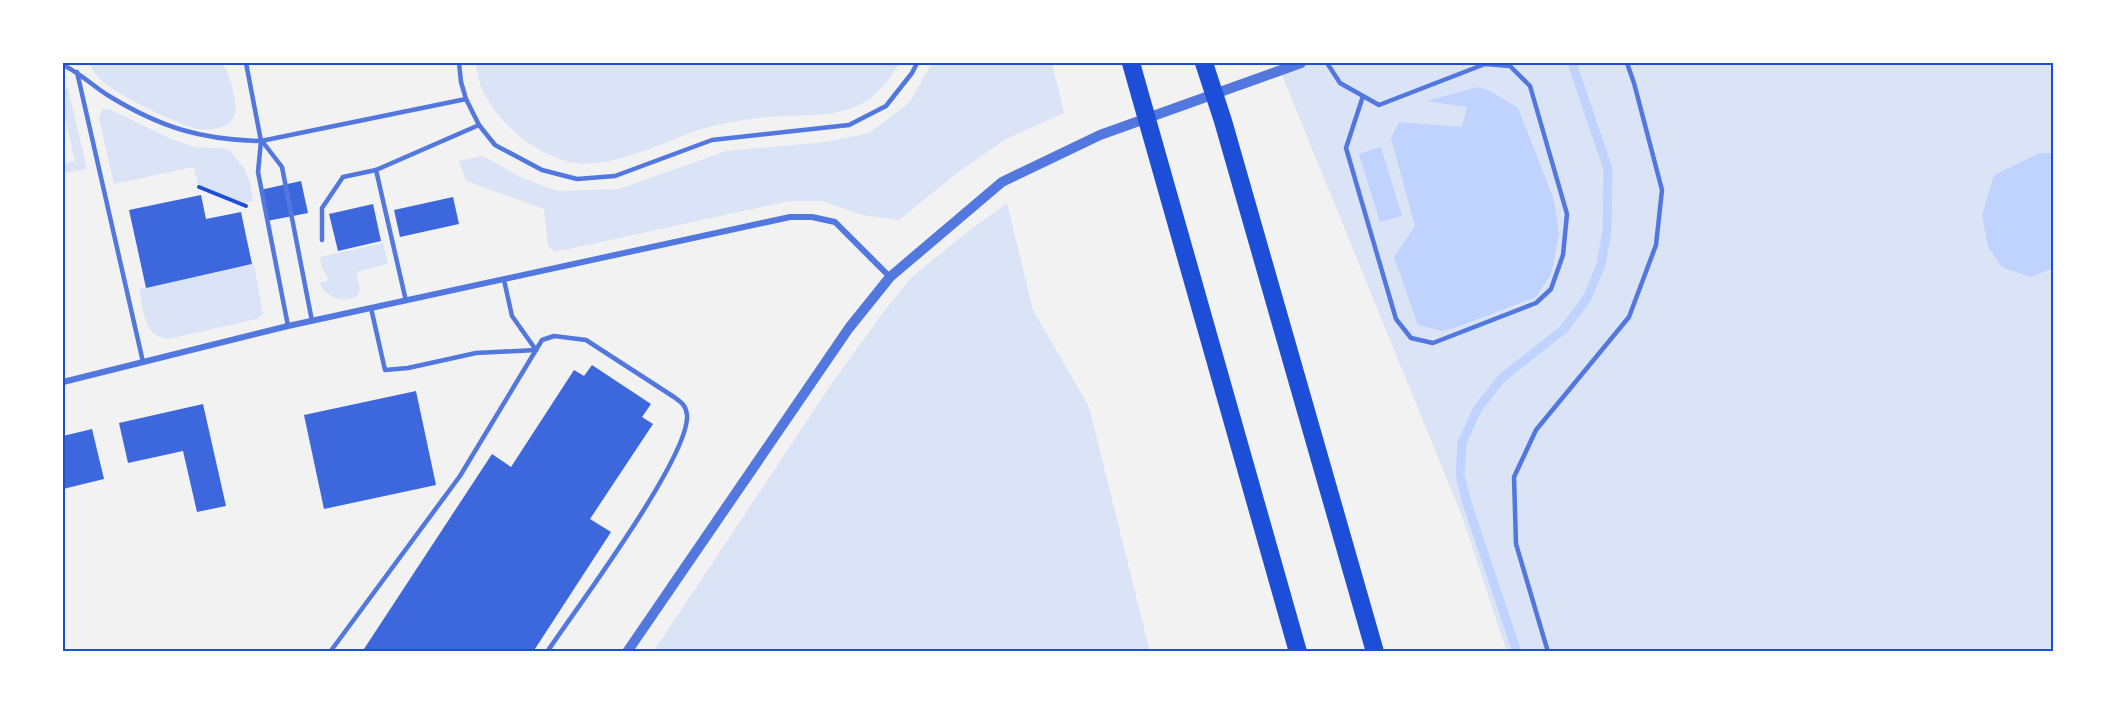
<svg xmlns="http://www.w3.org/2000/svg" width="2117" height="715" font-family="Karla,sans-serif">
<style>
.green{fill:#dbe4f7}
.water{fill:#bfd3fe}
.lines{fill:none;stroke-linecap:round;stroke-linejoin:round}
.stream{stroke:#bfd3fe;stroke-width:9}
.building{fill:#3d67dc}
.path{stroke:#1d4ed8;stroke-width:4}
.service{stroke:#5277de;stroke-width:4.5}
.minor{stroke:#5277de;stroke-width:6}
.tertiary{stroke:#5277de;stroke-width:10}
.motorway{stroke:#1d4ed8;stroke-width:18}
.neatline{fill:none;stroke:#1d4ed8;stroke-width:2}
</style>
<rect width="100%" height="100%" fill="#f2f2f2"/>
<g class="green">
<path d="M89,63H221C231,74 232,87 235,102C239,125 218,132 198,129C183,127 123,97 110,87C101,81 93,73 89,63Z"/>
<path d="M475,63H899C891,79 875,98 859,105C828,120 793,113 760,118C741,120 720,124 702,129C664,141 606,173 566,161C532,151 501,125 484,94C479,85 478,73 475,63Z"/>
<path d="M932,63H1052L1064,113L1006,139L957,173L899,220L862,215L822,201H789L555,252L548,246L544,209L466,181L459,161L483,156L520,177L557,191L619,189L726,151L826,142L869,133L909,103Z"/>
<path d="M1277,63H2054V652H1507L1463,519Z"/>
<path d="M68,88L87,169L63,173V164L75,161L63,108V89Z"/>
<path d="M102,109H109L169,138L195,147L222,148L230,151L244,168L250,182L253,201L243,203L198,185L194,167L114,184L99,118Z"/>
<path d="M1007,203L1033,310L1089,407L1150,652H653L834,380L885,310L912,277L962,236Z"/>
<path d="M383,243L388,264L356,272L360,290L358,295C344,305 326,297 319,283L329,280L321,266L320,257Z"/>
<path d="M254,264L263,314L257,319L168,339C143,336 144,311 139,289Z"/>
</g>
<g class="water">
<path d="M1478,87L1492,92L1518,108L1554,200L1559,235L1551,274L1536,297L1460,326L1442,331L1418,325L1394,257L1415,226L1391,138L1399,122L1462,127L1467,107L1426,101Z"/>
<path d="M1381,147L1402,216L1380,222L1359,154Z"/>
<path d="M2039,153H2054V268L2030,277L2002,267L1988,247L1982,215L1994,175Z"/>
</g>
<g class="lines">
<path class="stream" d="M1517,652L1467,503L1460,475L1462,443L1478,408L1502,378L1564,329L1587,298L1601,265L1607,231L1608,169L1572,63"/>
</g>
<g class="building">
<path d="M301,181L308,213L267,221L260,190Z"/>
<path d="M201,195L206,219L241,212L252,264L146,288L129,210Z"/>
<path d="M453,197L459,224L400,237L394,210Z"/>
<path d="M373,204L381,241L338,251L329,214Z"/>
<path d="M592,365L651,404L642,417L653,424L590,519L611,532L533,652H362L492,454L511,467L574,370L584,376Z"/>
<path d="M416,391L436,485L324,509L304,415Z"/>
<path d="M203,404L226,506L197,512L183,451L128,463L119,423Z"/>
<path d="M92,429L104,479L63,489V436Z"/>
</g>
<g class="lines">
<path class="path" d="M199,187L246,206"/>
<g class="service">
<path d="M246,63L261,141L258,172L288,326"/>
<path d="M459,63L461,82L466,99L479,125L495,145L542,170L577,179L615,176L712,140L849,125L886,106L912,73L917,63"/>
<path d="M1327,63L1340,83L1379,105L1485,64L1510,66L1530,86L1567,214L1563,255L1551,289L1536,303L1433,343L1411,338L1396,319L1346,148L1363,96"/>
<path d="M63,65C80,73 93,86 109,96C160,127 201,140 261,141L466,99"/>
<path d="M77,72L143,362"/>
<path d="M262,141L282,167L312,321"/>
<path d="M376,170L406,301"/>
<path d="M322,240V208L343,177L376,170L479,125"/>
<path d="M504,280L512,316L536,350"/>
<path d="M371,308L385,370L408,368L476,353L536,350"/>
<path d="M330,652L460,476L542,340L554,336L586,340L674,397C681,402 686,405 687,415C690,457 575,610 547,652"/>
<path d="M1548,652L1516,544L1514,477L1536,430L1629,317L1656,245L1662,190L1634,83L1627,63"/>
</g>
<path class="minor" d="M63,382L288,326L790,217H812L835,222L890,277"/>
<path class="tertiary" d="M627,652L849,328L890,277L1002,182L1100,135L1301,63"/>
<g class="motorway">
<path d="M1131,63L1298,652"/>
<path d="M1204,63L1223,121L1375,652"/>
</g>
</g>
<rect width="2117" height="715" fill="none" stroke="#ffffff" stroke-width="129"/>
<rect x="64" y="64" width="1988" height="586" class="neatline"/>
</svg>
